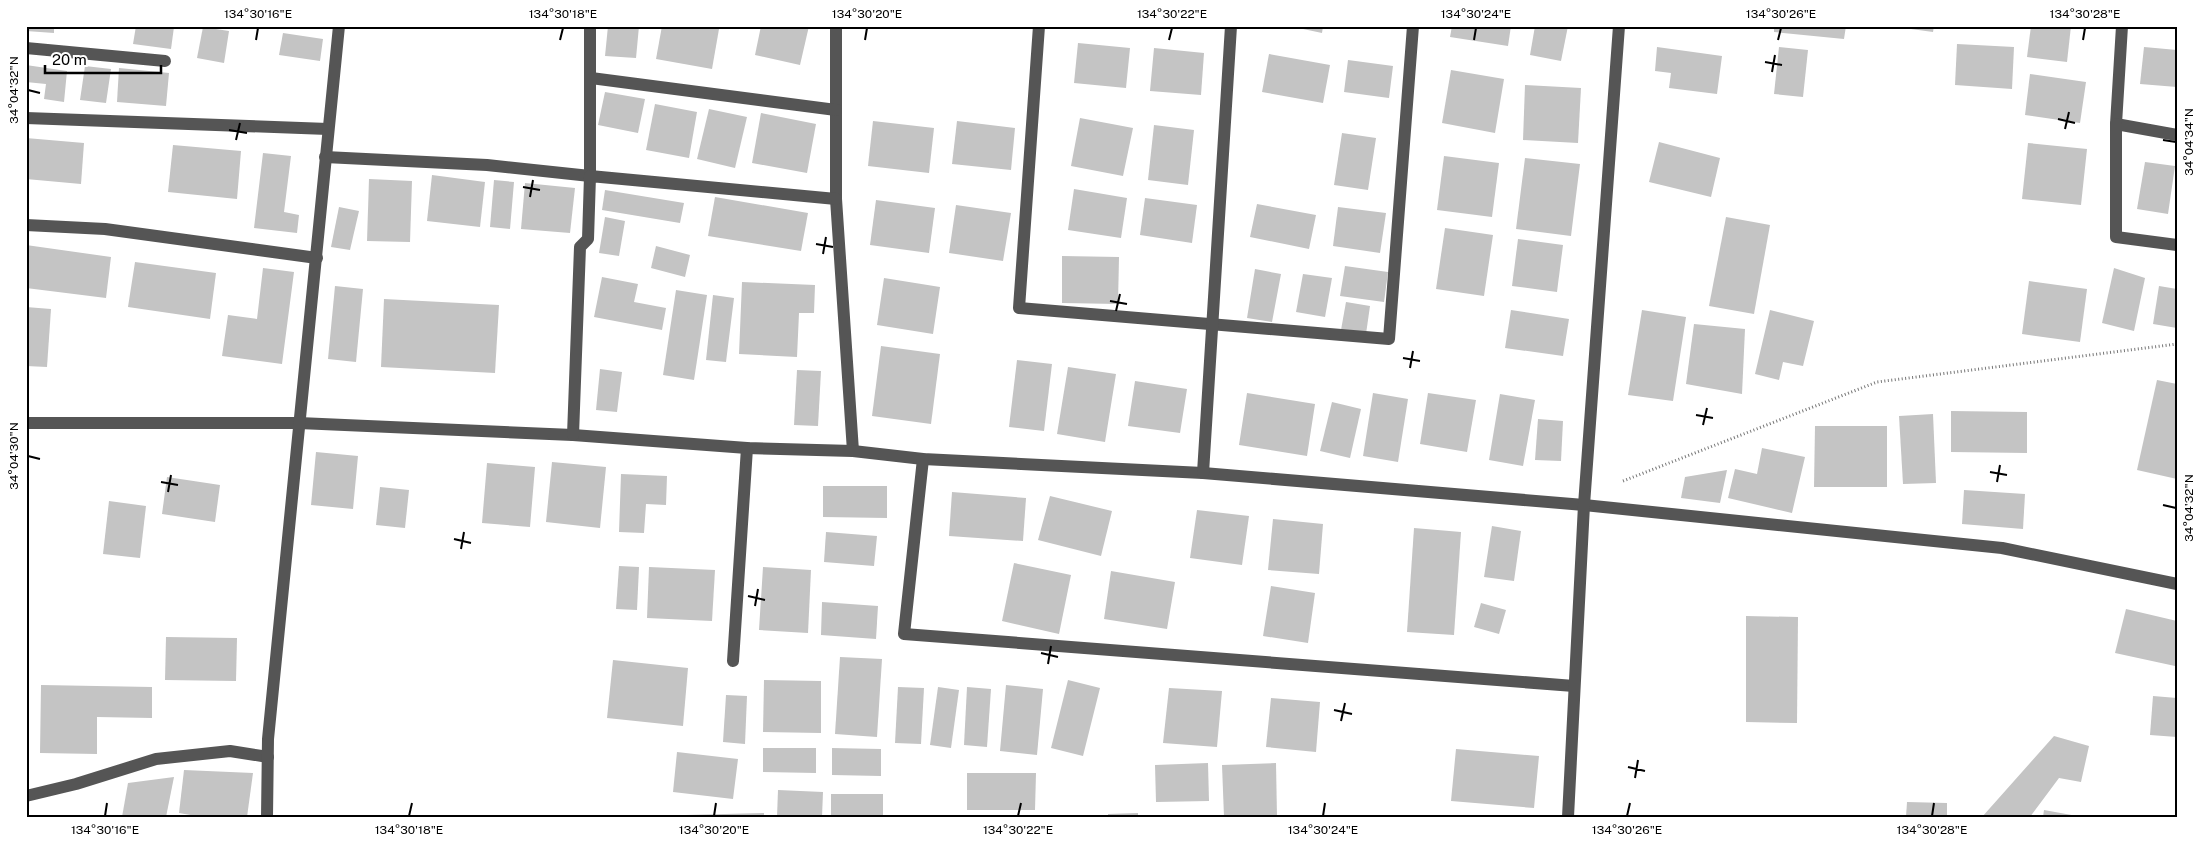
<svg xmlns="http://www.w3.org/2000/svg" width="2203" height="843" font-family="'Public Sans',sans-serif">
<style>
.building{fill:#c4c4c4}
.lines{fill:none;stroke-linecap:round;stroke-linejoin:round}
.path{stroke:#777;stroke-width:3;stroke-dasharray:1 2.5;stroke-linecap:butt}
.minor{stroke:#555;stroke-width:12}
.ticks{fill:none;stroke:#000;stroke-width:2}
.neatline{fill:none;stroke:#000;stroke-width:2}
.ticks-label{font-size:12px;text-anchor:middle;fill:#000}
</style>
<rect width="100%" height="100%" fill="#fff"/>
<g class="building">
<path d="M26,26H54V33L26,31Z"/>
<path d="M136,26L174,27L171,49L133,44Z"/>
<path d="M608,26H639L636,58L605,56Z"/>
<path d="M662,26H704L719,29L712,69L656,59Z"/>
<path d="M761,26H809L800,65L755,55Z"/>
<path d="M1289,26H1323L1322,33Z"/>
<path d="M1452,26H1511L1508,46L1450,37Z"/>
<path d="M1535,26H1568L1561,61L1530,55Z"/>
<path d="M1774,26H1846L1844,39L1774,32Z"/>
<path d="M1889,26H1934L1933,32Z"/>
<path d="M2031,26H2071L2067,62L2027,57Z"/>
<path d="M203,27L229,31L224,63L197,58Z"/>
<path d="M283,33L323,39L320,61L279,55Z"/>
<path d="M1078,43L1130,48L1126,88L1074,83Z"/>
<path d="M1957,44L2014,47L2012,89L1955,85Z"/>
<path d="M1657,47L1722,56L1717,94L1669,88L1671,73L1655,71Z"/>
<path d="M1779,47L1808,50L1803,97L1774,94Z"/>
<path d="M2144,47L2177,50V87L2140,84Z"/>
<path d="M1154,48L1204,53L1201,95L1150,91Z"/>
<path d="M1269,54L1330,65L1323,103L1262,92Z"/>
<path d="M1348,60L1393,66L1389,98L1344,92Z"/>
<path d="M26,65L67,71L64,102L44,99L46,84L26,82Z"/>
<path d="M85,66L111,69L106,103L80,100Z"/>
<path d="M119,68L169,73L166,106L117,102Z"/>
<path d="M1451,70L1504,79L1495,133L1442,123Z"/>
<path d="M2030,74L2086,82L2080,123L2025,115Z"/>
<path d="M1525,85L1581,88L1578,143L1523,140Z"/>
<path d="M605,92L645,99L638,133L598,125Z"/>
<path d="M655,104L697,112L689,158L646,150Z"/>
<path d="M709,109L747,117L735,168L697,159Z"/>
<path d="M761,113L816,124L807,173L752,163Z"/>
<path d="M1080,118L1133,128L1123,176L1071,166Z"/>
<path d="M873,121L934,128L929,173L868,166Z"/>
<path d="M957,121L1015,128L1011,170L952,164Z"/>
<path d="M1154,125L1194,130L1188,185L1148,180Z"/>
<path d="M1342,133L1376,138L1368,190L1334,185Z"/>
<path d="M26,138L84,143L81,184L26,179Z"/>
<path d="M1659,142L1720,158L1711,197L1649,182Z"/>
<path d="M2028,143L2087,149L2081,205L2022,199Z"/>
<path d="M173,145L241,151L237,199L168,192Z"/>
<path d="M263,153L291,156L284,212L299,215L297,233L254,228Z"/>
<path d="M1444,156L1499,163L1492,217L1437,210Z"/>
<path d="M1525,158L1580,164L1571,236L1516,229Z"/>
<path d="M2145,162L2175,166L2168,214L2137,209Z"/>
<path d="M432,175L485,182L480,227L427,221Z"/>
<path d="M369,179L412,181L410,242L367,241Z"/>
<path d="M494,180L514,182L510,229L490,227Z"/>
<path d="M525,183L575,188L570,233L521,229Z"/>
<path d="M1074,189L1127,198L1121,238L1068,230Z"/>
<path d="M605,190L684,203L680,223L602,210Z"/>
<path d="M715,197L808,213L801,251L708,236Z"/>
<path d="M1145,198L1197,205L1192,243L1140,235Z"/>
<path d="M876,200L935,208L929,253L870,245Z"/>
<path d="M1257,204L1316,215L1309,249L1250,237Z"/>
<path d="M956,205L1011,213L1003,261L949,253Z"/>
<path d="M339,207L359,211L350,250L331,247Z"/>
<path d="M1338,207L1386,213L1380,253L1333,246Z"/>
<path d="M605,217L625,221L619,256L599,253Z"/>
<path d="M1726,217L1770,225L1754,314L1709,306Z"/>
<path d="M1445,228L1493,235L1484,296L1436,289Z"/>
<path d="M1518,239L1563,245L1557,292L1512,286Z"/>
<path d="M26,245L111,257L106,298L26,288Z"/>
<path d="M656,246L690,255L685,277L651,268Z"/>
<path d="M1062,256L1119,257L1118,304L1062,303Z"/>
<path d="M135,262L216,273L210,319L128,307Z"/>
<path d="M1345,266L1388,272L1384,302L1340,296Z"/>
<path d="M263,268L294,272L282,364L222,356L228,315L257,319Z"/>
<path d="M2114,268L2145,278L2134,331L2102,323Z"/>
<path d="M1255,269L1281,274L1272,322L1247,318Z"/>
<path d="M1303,274L1332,278L1325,317L1296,312Z"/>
<path d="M602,277L638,284L634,302L666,308L662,330L594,317Z"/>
<path d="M884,278L940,287L933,334L877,325Z"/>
<path d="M2029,281L2087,289L2080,342L2022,334Z"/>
<path d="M742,282L815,285L814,313H799L797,357L739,354Z"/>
<path d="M335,286L363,289L356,362L328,359Z"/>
<path d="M2159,286L2177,289V328L2153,324Z"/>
<path d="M676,290L707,295L694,380L663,375Z"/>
<path d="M713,295L734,298L726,362L706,360Z"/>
<path d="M384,299L499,305L495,373L381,367Z"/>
<path d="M1346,302L1370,306L1366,334L1341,330Z"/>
<path d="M26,307L51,309L47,367L26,366Z"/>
<path d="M1511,310L1569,319L1563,356L1505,348Z"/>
<path d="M1642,310L1686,317L1673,401L1628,395Z"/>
<path d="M1770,310L1814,321L1803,366L1783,362L1779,380L1755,374Z"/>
<path d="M1694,324L1745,329L1742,394L1686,384Z"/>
<path d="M881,346L940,354L931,424L872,416Z"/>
<path d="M1017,360L1052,364L1044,431L1009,427Z"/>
<path d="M1068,367L1116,374L1105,442L1057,434Z"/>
<path d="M600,369L622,372L617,412L596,410Z"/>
<path d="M797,370L821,371L818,426L794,425Z"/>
<path d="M2157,380L2177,384V479L2137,470Z"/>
<path d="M1135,381L1187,389L1180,433L1128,426Z"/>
<path d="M1247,393L1315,404L1307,456L1239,445Z"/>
<path d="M1373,393L1408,399L1398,462L1363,456Z"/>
<path d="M1428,393L1476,400L1467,452L1420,444Z"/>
<path d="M1500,394L1535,400L1523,466L1489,460Z"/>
<path d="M1332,402L1361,409L1350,458L1320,451Z"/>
<path d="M1951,411L2027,412V453L1951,452Z"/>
<path d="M1933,414L1936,483L1903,484L1899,416Z"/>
<path d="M1538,419L1563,421L1561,461L1535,460Z"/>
<path d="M1815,426H1887V487H1814Z"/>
<path d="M1762,448L1805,457L1792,513L1728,498L1735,469L1757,474Z"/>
<path d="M316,452L358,456L353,509L311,505Z"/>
<path d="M552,462L606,467L600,528L546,522Z"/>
<path d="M487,463L535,467L530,527L482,523Z"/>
<path d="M1727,470L1720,503L1681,498L1685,477Z"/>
<path d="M621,474L667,476L666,505L646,504L644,533L619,532Z"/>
<path d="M167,477L220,485L215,522L162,514Z"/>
<path d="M823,486H887V518L823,517Z"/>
<path d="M380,487L409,490L405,528L376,525Z"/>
<path d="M1964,490L2025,494L2023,529L1962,524Z"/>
<path d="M952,492L1026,498L1023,541L949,536Z"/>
<path d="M1050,496L1112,511L1101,556L1038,540Z"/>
<path d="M109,501L146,506L140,558L103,554Z"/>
<path d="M1197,510L1249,516L1242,565L1190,558Z"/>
<path d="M1273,519L1323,524L1319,574L1268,570Z"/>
<path d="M1492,526L1521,531L1514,581L1484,577Z"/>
<path d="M1414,528L1461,532L1454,635L1407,632Z"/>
<path d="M826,532L877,536L874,566L824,562Z"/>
<path d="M1014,563L1071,575L1059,634L1002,621Z"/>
<path d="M619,566L639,567L637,610L616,609Z"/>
<path d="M649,567L715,570L712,621L647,618Z"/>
<path d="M763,567L811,570L808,633L759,630Z"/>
<path d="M1111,571L1175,582L1167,629L1104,619Z"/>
<path d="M1271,586L1315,593L1308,643L1263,636Z"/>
<path d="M822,602L878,606L876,639L821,635Z"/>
<path d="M1481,603L1506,610L1499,634L1474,627Z"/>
<path d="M2126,609L2177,621V657L2175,666L2115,653Z"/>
<path d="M1746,616L1798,617L1797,723L1746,722Z"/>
<path d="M166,637L237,638L236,681L165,680Z"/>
<path d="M840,657L882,659L877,737L835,734Z"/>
<path d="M613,660L688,668L683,726L607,718Z"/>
<path d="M764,680L821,681V733L763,732Z"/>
<path d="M1068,680L1100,688L1083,756L1051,748Z"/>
<path d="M41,685L152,687V718L97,717V754L40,753Z"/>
<path d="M1006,685L1043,689L1037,755L1000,751Z"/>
<path d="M898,687L924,688L921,744L895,743Z"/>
<path d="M938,687L959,690L951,748L930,745Z"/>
<path d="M967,687L991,689L987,747L964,745Z"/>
<path d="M1169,688L1222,691L1217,747L1163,743Z"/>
<path d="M726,695L747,696L745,744L723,742Z"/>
<path d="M2153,696L2177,698V737L2150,735Z"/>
<path d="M1271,698L1320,702L1316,752L1266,747Z"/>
<path d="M2054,736L2089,746L2081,782L2059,778L2030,817H1982Z"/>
<path d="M763,748H816V773L763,772Z"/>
<path d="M832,748L881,749V776L832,775Z"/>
<path d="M1456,749L1539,756L1534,808L1451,801Z"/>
<path d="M677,752L738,759L733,799L673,792Z"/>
<path d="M1208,763L1209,801L1156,802L1155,765Z"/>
<path d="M1276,763L1277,817H1224L1222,765Z"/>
<path d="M184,770L253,773L247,817H202L179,813Z"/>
<path d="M967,773H1036L1035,810H967Z"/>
<path d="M174,777L166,817H122L128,783Z"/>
<path d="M778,790L823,792L822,817H777Z"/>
<rect x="831" y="794" width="52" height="23"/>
<path d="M1907,802L1947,803V817H1906Z"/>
<path d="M2044,810L2077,816V817H2043Z"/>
<path d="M764,813V817H685V815Z"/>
<path d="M1138,813V817H1108V814Z"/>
</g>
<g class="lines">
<path class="path" d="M1623,481L1877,382L2177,344"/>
<g class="minor">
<path d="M836,26V199L853,451"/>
<path d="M1039,26L1019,308L1389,339L1413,26"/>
<path d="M2122,26L2116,124L2177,135"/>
<path d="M26,48L165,61"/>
<path d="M591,78L836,110"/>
<path d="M26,118L328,129"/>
<path d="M2116,124V237L2177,245"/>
<path d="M325,157L487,165L590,176V26"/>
<path d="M26,225L105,229L317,258"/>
<path d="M26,423H299L573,435L747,448L853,451L923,459L1203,473L1584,505L2002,548L2177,584"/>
<path d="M573,435L580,247L588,239L590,176L836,199"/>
<path d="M923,459L904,634L1574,686"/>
<path d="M1203,473L1231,26"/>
<path d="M733,661L747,448"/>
<path d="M26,796L76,784L156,759L230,751L268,757"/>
<path d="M267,817L268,739L339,26"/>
<path d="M1568,817L1584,505L1619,26"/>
</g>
</g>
<path class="ticks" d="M256,40L258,28M560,40L563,28M865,40L867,28M1169,40L1172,28M1474,40L1476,28M1778,40L1781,28M2083,40L2085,28M1765,62L1782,65M1772,72L1775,55M28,90L40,93M2058,119L2075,123M2065,129L2069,112M229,130L247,133M236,140L240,123M2163,140L2176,142M523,187L540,190M530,197L533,180M816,244L833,247M823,254L826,237M1110,301L1127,304M1116,311L1120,294M1403,358L1420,361M1410,368L1413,351M1696,415L1713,418M1703,425L1707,408M28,456L40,459M1990,472L2007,475M161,482L178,485M1997,482L2000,465M168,492L171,475M2163,505L2176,508M454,539L471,543M461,549L464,532M748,596L765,600M755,606L758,589M1041,653L1058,657M1048,664L1051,646M1334,710L1352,714M1341,721L1345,703M1628,767L1645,771M1635,778L1638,760M105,816L107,803M409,816L412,803M714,816L716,803M1018,816L1021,803M1323,816L1325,803M1627,816L1630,803M1932,816L1934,803"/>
<rect width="2203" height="843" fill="none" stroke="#ffffff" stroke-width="55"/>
<path d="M45 65v8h116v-8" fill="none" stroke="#000000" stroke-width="2.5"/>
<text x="52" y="65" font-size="15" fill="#000000" stroke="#ffffff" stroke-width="4" paint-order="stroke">20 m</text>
<rect x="28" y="28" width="2148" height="788" class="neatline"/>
<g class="ticks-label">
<text x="258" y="18">134°30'16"E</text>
<text x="563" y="18">134°30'18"E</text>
<text x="867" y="18">134°30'20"E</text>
<text x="1172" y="18">134°30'22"E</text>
<text x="1476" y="18">134°30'24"E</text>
<text x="1781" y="18">134°30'26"E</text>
<text x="2085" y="18">134°30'28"E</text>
<text transform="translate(14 90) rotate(-90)" y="4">34°04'32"N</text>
<text transform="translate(2189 142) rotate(-90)" y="4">34°04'34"N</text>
<text transform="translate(14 456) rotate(-90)" y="4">34°04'30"N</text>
<text transform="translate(2189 508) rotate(-90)" y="4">34°04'32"N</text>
<text x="105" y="834">134°30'16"E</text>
<text x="409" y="834">134°30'18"E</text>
<text x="714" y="834">134°30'20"E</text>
<text x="1018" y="834">134°30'22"E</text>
<text x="1323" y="834">134°30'24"E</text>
<text x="1627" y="834">134°30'26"E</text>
<text x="1932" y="834">134°30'28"E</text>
</g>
</svg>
